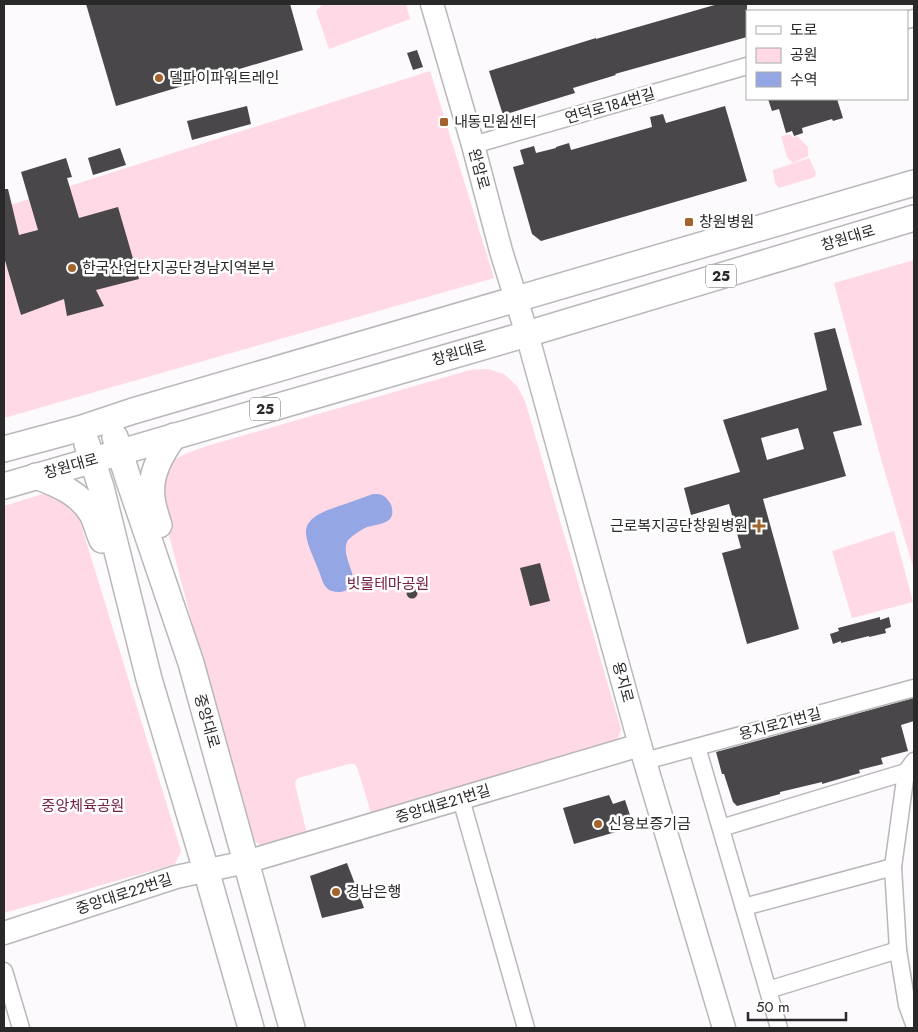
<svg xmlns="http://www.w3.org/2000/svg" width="918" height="1032" font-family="Jost,'Noto Sans KR',sans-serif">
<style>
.green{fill:#ffd9e5}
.water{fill:#94a6e4}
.building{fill:#494749;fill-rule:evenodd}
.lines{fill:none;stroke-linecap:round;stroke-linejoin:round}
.street-casing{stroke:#b9b7ba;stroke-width:19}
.secondary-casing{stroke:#b9b7ba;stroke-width:25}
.primary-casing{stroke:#b9b7ba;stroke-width:28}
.street{stroke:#fff;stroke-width:16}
.secondary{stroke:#fff;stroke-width:22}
.primary{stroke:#fff;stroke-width:25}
.poi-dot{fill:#a3632b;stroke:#fff;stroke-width:2}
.labels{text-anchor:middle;stroke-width:5;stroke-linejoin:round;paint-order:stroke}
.shield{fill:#fff;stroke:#69696a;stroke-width:1}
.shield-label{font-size:14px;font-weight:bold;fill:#29292a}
.poi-label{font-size:15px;fill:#29292a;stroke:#fff;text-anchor:start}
.street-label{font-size:15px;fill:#29292a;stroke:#fff}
.park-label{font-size:15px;fill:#742047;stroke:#fff}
</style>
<rect width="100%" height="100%" fill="#fcfafd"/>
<g class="green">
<path d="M323,4H406L410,19L329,49L316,11Z"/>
<path d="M430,71L494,278L4,418V207Z"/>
<path d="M791,134L792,137L797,136L808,147V156L793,163L787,157L781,136Z"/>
<path d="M809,158L816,173L815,177L779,188L775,183L773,170Z"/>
<path d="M914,260V570L881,459L834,283Z"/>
<path d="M488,369L504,374L517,386L525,401L621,729L619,736L616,741L372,816L357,767L354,764H349L298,778L296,781L295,784L306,830V833L267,848C253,842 250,838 245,824L160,501C162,493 162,478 166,470C173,456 193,451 207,446L470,370Z"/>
<path d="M59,489L75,505L181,851L175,864L4,913V506Z"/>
<path d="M894,531L913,602L852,618L832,551Z"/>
</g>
<path class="water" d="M373,494C379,494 383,494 387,499C390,502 392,506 392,509C395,524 377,524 367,527C361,530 353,535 348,540C338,556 365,582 347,590C343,592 337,593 332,591C327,590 324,585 322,580C318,565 307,548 306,533C305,514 335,508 348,503C356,500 365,497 373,494Z"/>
<g class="building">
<path d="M86,4H290L303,50L116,106Z"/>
<path d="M718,4H747V37L615,74L616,75L573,88L575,93L503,115L489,71L596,38V39Z"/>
<path d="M417,50L423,67L413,70L407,53Z"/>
<path d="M768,99H837L843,118L833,121L832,119L802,128L803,133L794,136L792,131L786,133L779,109L772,111Z"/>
<path d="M247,106L251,124L192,140L187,121Z"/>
<path d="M725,106L747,181L541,241L532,234L513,167L524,164L520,150L534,146L536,153L556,148V147L569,143L571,150L652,127L650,117L663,114L666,123Z"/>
<path d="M120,148L126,165L93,175L88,158Z"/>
<path d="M66,158L72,177L67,178L79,218L118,207L139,279L96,290L104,306L67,316L64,299L21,315L4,257V189H8L19,235L38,230L21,172Z"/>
<path d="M835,328L862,425L833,432L846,476L763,499L799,629L747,644L722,553L741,548L729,504L691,515L684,488L740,472L723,420L827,390L814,333ZM798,428L804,449L767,460L761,438Z"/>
<path d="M540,563L550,601L530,606L520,568Z"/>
<circle cx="412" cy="593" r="5.5"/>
<path d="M880,617V620L889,617L891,627L885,629L886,633L869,637V636L841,643V641L833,644L830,634L839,631L838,628Z"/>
<path d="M914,698V721L901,725L908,751L881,758L883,764L859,770L860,773L853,775L822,784V782L780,792V794L737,806L733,802L724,774H722L716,752Z"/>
<path d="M609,795L613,804L625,800L631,818L628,819L630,828L574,844L563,808Z"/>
<path d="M347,863L364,908L322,918L310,876Z"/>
</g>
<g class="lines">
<defs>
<g id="street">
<path d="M907,20L914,18"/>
<path d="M473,145L747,66"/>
<path d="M697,747L779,1028"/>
<path d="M645,761L914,688"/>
<path d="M914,761L906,772L893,867L898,950L907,1005L914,1024"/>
<path d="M461,799L526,1028"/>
<path d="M721,828L906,772"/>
<path d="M744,907L893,867"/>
<path d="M4,971L21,1028"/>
<path d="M768,990L898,950"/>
</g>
<g id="secondary">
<path d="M432,4L473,145L501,251L527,334L640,745L724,1028"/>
<path d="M4,933L176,877L246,862L640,745"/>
</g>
<g id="primary">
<path d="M115,437L128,478L191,663L292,1028"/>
<path d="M87,444L101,487L149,679L206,870L251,1028"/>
<path d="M4,449L82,428L133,411L914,183"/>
<path d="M36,476C57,484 80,493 92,514C96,522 98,531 102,540"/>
<path d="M4,486L527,334L914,218"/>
<path d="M159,525C156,516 153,507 152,498C149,475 161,454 174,436"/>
</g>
</defs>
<use href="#street" class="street-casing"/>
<use href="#secondary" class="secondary-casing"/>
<use href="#primary" class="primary-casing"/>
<use href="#street" class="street"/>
<use href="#secondary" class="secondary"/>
<use href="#primary" class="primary"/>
</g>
<g class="poi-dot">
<circle cx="159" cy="78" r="5"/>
<rect x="439" y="117" width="10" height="10" rx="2.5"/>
<rect x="684" y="217" width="10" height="10" rx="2.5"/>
<circle cx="72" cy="268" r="5"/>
<path d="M756.5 518.5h5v5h5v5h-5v5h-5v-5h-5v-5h5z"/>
<circle cx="598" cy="824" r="5"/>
<circle cx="336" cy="892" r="5"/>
</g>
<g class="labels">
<g class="shield">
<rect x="706" y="264.5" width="30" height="23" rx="4"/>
<rect x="250" y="397.5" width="30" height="23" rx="4"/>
</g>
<g class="shield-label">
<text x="721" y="281">25</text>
<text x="265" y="414">25</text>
</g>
<g class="poi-label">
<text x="169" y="83">델파이파워트레인</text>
<text x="454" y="127">내동민원센터</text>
<text x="699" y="227">창원병원</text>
<text x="82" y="273">한국산업단지공단경남지역본부</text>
<text x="748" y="531" text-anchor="end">근로복지공단창원병원</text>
<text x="608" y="829">신용보증기금</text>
<text x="346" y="897">경남은행</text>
</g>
<g class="street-label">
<text transform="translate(610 106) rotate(-16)" y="5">연덕로184번길</text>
<text transform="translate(479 169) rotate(75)" y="5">완암로</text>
<text transform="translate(848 238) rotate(-17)" y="5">창원대로</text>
<text transform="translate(459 353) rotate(-16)" y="5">창원대로</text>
<text transform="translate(71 466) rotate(-16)" y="5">창원대로</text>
<text transform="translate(623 682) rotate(75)" y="5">용지로</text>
<text transform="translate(207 721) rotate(74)" y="5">중앙대로</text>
<text transform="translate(780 724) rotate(-15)" y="5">용지로21번길</text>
<text transform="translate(443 804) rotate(-17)" y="5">중앙대로21번길</text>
<text transform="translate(124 894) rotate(-18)" y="5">중앙대로22번길</text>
</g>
<g class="park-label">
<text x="388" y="589">빗물테마공원</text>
<text x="83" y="811">중앙체육공원</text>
</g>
</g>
<rect width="918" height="1032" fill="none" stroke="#29292a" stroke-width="10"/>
<rect x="746" y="10" width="162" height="90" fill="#ffffff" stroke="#a9a9aa"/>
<rect x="756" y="26" width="25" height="8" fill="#ffffff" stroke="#a9a9aa"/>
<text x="790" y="35" font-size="15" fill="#29292a">도로</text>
<rect x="756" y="48" width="25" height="15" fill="#ffd9e5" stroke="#a9a9aa"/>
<text x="790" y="60" font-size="15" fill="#29292a">공원</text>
<rect x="756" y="72" width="25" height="15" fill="#94a6e4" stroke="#a9a9aa"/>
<text x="790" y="85" font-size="15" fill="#29292a">수역</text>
<path d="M748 1012v8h98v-8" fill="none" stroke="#29292a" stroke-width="2.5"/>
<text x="756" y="1012" font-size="15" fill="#29292a" stroke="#ffffff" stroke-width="4" paint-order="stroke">50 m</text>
</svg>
